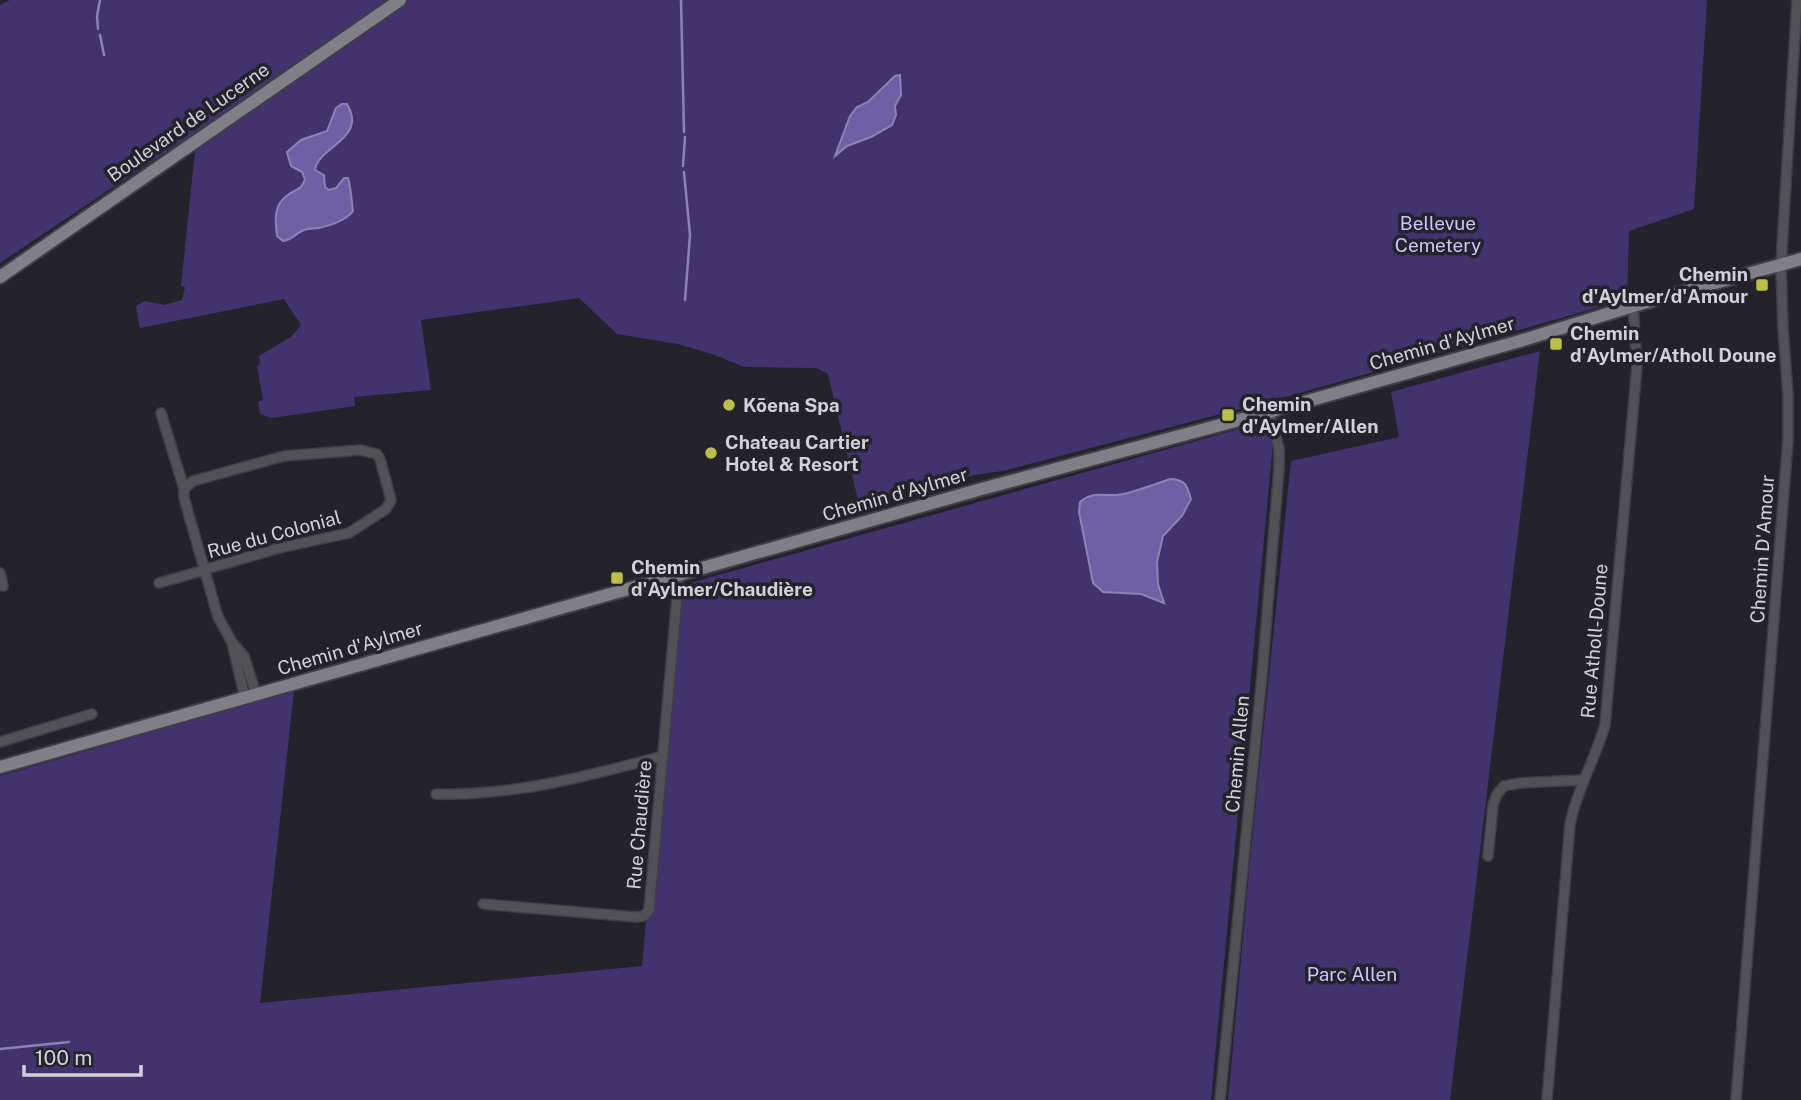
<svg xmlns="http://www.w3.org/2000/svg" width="1801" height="1100" font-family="'Public Sans',sans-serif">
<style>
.green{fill:#42336f}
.water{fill:#6e60a4;stroke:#8c82b3;stroke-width:2}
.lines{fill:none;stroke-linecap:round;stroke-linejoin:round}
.stream{stroke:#8c82b3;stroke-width:2.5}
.minor-casing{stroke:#403e47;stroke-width:12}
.major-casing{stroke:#403e47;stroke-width:16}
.minor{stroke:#525156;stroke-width:9}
.major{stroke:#807f88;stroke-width:12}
.poi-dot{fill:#bac046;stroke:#24222b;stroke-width:2.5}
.labels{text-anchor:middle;stroke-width:7;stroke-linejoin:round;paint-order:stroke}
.street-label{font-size:19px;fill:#d2d1d7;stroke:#24222b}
.park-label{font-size:19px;fill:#cec4ff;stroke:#24222b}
.poi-label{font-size:19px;font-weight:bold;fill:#d2d1d7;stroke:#24222b;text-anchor:start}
</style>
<rect width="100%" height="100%" fill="#24222b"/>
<g class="green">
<path d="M10,0H1707L1694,209L1629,231L1627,299L1293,395L1003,471L974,475L859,504L828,374L816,368L744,367L715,355L678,344L617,334L579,298L421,320L431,390L354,397L355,406L272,418L260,414L258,402L263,400L257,366L260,364L259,356L291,337L301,325L284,299L140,328L136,306L145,301L164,305L182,300L185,287L181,286L197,131L0,263V5Z"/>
<path d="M1540,351L1450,1100H1228L1250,861L1291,461L1399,437L1391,392Z"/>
<path d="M1264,422L1274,433L1211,1100H0V776L294,691L260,1003L642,966L676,587Z"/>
</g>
<g class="water">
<path d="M900,75L901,95L895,106L896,115L892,125L871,137L847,146L835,156L850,116L857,107L868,102L895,76Z"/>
<path d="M342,104H347C368,139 318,146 315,170L324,175L325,187L329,190L336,188L344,178H348C350,181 352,204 353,211C347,220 329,226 319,228C313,229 307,228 302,231C295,234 292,240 283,241L277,236C275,221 273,204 289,194C297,189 302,189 305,179L302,172L291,166L287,152L301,140L327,131L336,108Z"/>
<path d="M1171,479C1186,480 1187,486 1191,499L1182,516L1163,536L1157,562L1158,584L1164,603L1141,594L1103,592L1093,583L1079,512L1080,502C1093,491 1103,496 1117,495C1131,494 1157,483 1171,479Z"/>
</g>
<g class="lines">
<g class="stream">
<path d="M681,0L684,132"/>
<path d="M98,29L97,16L100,0"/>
<path d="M100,35L104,55"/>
<path d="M683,166L685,137"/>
<path d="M684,172L690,235L685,300"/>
<path d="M0,1049L69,1042"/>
</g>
<defs>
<g id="minor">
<path d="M161,413L184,489"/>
<path d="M0,573L3,586"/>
<path d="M159,583L198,572L203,570L279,548L349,533L386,509L391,500L380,459L377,454L360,450L284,456L193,481L184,489V498L218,617L232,642L244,656L256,694"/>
<path d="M232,643L245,698"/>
<path d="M0,742L92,714"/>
<path d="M436,794C514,796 588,776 663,756"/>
<path d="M1488,856L1493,805L1497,794L1504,786L1520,783L1582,780"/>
<path d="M483,904L636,917L644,916L649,910L679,575"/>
<path d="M1220,1100L1262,676L1279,468V448L1269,412"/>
<path d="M1547,1100L1570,824C1578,786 1595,760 1605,725L1637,366L1633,306"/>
<path d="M1736,1100L1788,440V395L1783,328L1781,265L1797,0"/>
</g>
<g id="major">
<path d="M0,277L400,0"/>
<path d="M0,767L985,488L1269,412L1520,341L1633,306L1801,259"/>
</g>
</defs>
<use href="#minor" class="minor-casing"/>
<use href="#major" class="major-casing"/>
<use href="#minor" class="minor"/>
<use href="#major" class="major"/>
</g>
<g class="poi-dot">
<rect x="1755" y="278" width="14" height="14" rx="3.5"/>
<rect x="1549" y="337" width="14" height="14" rx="3.5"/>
<circle cx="729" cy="405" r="7"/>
<rect x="1221" y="408" width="14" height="14" rx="3.5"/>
<circle cx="711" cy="453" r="7"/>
<rect x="610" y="571" width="14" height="14" rx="3.5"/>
</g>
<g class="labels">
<g class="street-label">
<text transform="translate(188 122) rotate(-35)" y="7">Boulevard de Lucerne</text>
<text transform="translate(1442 343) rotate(-16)" y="7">Chemin d'Aylmer</text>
<text transform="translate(895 494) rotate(-16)" y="7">Chemin d'Aylmer</text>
<text transform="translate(274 534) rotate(-15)" y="7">Rue du Colonial</text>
<text transform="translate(1762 549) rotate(-86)" y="7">Chemin D'Amour</text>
<text transform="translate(1594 641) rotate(-85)" y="7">Rue Atholl-Doune</text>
<text transform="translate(350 648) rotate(-16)" y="7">Chemin d'Aylmer</text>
<text transform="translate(1237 754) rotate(-85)" y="7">Chemin Allen</text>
<text transform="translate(639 825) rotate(-85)" y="7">Rue Chaudière</text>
</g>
<g class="park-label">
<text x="1438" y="230">Bellevue<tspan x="1438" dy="22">Cemetery</tspan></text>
<text x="1352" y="981">Parc Allen</text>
</g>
<g class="poi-label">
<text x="1748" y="281" text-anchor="end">Chemin<tspan x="1748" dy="22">d'Aylmer/d'Amour</tspan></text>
<text x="1570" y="340">Chemin<tspan x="1570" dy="22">d'Aylmer/Atholl Doune</tspan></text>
<text x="1242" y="411">Chemin<tspan x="1242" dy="22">d'Aylmer/Allen</tspan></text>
<text x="743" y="412">Kōena Spa</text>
<text x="725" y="449">Chateau Cartier<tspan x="725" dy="22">Hotel &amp; Resort</tspan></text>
<text x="631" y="574">Chemin<tspan x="631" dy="22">d'Aylmer/Chaudière</tspan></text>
</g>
</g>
<path d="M24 1065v10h117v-10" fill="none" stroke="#d2d1d7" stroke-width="3.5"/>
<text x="35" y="1065" font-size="21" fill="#d2d1d7" stroke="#24222b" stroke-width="5" paint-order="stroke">100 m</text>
</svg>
